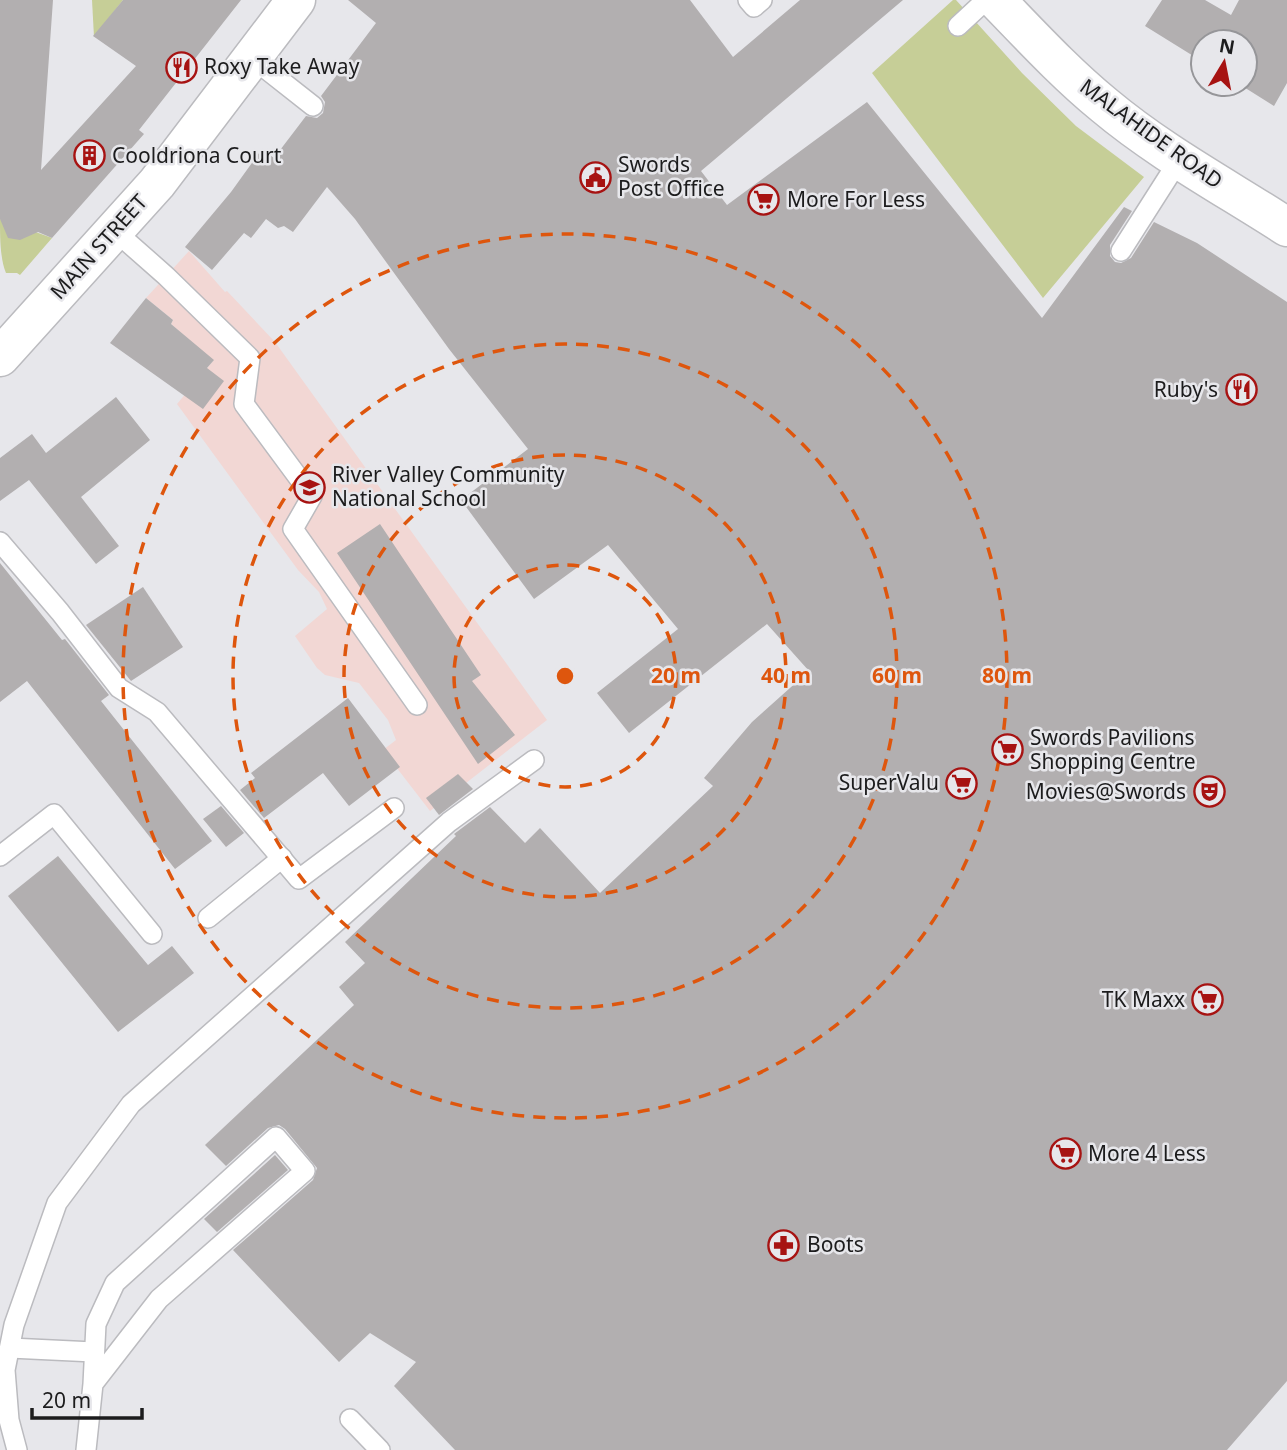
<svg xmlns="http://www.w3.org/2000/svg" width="1287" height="1450" font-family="'Noto Sans',sans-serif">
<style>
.education{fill:#f2d7d4}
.green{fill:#c6ce97}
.building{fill:#b2afb0}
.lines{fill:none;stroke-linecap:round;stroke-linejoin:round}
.service-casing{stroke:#bbbbbf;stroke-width:22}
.secondary-casing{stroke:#bbbbbf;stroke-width:41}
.service{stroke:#fff;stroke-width:19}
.secondary{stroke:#fff;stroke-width:38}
.ring{fill:none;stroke:#de560d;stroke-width:3.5;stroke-dasharray:12 9}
.labels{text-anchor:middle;stroke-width:5;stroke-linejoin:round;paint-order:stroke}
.poi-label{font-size:21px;fill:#1c1c1d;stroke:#e7e7eb;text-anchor:start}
.street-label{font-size:21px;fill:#1c1c1d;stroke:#e7e7eb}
.centre{fill:#de560d;stroke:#e7e7eb;stroke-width:3.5}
.ring-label{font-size:21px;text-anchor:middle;font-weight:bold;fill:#de560d;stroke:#e7e7eb;stroke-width:5;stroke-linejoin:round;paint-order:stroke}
</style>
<rect width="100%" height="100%" fill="#e7e7eb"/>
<path class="education" d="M189,251L225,292L227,291L275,342L547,720L430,811L383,750L396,740L388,720L359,683L325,675L317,668L295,636L327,609L319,592L298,570L177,404L213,361L171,324L173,320L146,298Z"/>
<g class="green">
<path d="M92,0H123L94,37Z"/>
<path d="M953,0H956L1022,73L1076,126L1144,177L1043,298L872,73Z"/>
<path d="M0,219L52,238L20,275L17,273H6C0,259 0,236 0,219Z"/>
</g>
<g class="building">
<path d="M0,0H53L41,170L136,66L93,36L123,0H241L139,130L144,134L52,238L38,232L20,240L8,238L0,219Z"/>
<path d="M348,0H690L733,57L800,0H903L701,171L727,205L867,102L1042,318L1124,207L1132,211L1110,245V256L1115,262L1121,263L1131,258L1154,222L1197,243L1287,302V1381L1227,1450H455L394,1386L416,1362L370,1333L339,1362L233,1250L313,1180L317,1168L285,1129L279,1125L268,1128L226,1166L205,1145L354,1005L339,987L365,963L345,942L456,836L454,834L490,807L525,843L540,828L600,893L713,786L704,778L752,722L809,671L767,624L629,733L597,693L678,629L608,545L534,599L461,500L528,449L449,349L355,219L327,187L293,232L284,226L278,228L266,219L251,238L244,233L212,270L185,247L231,192L262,149L274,158L306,116L317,118L323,113L325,102L321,96L376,23Z"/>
<path d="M1162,0H1205L1231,15L1239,0H1287V83L1274,106L1239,84H1245V42H1203V62L1145,26Z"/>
<path d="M146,298L173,320L171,324L214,360L207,368L224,381L203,409L110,343Z"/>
<path d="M116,397L150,440L81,497L119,546L96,564L29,480L0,501V458L32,434L46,453Z"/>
<path d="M380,524L481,675L472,681L515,735L478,764L337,553Z"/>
<path d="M0,563L62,640L65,639L109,695L101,701L212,841L175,869L27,681L0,702Z"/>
<path d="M143,587L183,647L131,681L86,625Z"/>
<path d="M348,698L400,767L349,806L323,773L264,818L240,790L255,778L251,773Z"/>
<path d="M458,774L473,789L439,815L426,798Z"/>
<path d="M221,806L244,833L226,847L203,819Z"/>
<path d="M58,856L148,965L172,946L194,973L118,1032L8,896Z"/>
<path d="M275,1155L288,1170L217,1232L204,1219Z"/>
</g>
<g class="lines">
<defs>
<g id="service">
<path d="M748,0L754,7L762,0"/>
<path d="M958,26L986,0"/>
<path d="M252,58L313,106"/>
<path d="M115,231L166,276L250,358L244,404L312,496L293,529L417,705"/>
<path d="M1121,251L1179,160"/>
<path d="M0,542L60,612L119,688L157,712L299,879L394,808"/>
<path d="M0,856L54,814L152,934"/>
<path d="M208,918L282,858"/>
<path d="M10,1348L94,1352"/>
<path d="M350,1419L380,1450"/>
<path d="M17,1450L9,1420L5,1370L14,1325L57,1203L131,1104L449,822L534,760"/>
<path d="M86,1450L93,1384L96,1324L115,1283L276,1137L305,1171L159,1299L93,1384"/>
</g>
<g id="secondary">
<path d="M996,0C1031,36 1065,73 1104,105C1160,152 1225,187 1287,227"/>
<path d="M0,357L157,183L296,0"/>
</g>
</defs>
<use href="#service" class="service-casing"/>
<use href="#secondary" class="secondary-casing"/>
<use href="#service" class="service"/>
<use href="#secondary" class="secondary"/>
</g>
<g class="ring">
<circle cx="565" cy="676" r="111"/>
<circle cx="565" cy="676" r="221"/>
<circle cx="565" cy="676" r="332"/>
<circle cx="565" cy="676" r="442"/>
</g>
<defs>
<symbol id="restaurant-ring" viewBox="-11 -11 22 22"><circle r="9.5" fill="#e7e7eb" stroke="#a71312" stroke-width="1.5"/><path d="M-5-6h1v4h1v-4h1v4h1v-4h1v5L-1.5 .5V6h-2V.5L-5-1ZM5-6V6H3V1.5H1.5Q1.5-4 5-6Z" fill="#a71312"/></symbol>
<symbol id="building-ring" viewBox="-11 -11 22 22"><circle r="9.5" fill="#e7e7eb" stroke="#a71312" stroke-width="1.5"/><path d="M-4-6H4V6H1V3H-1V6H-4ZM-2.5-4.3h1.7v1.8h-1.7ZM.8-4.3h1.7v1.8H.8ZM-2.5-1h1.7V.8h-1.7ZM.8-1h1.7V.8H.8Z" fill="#a71312"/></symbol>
<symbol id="civic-ring" viewBox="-11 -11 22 22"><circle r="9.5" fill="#e7e7eb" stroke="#a71312" stroke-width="1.5"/><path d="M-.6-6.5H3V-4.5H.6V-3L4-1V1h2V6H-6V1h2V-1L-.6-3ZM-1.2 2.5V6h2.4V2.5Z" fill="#a71312"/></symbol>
<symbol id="supermarket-ring" viewBox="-11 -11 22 22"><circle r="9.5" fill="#e7e7eb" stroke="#a71312" stroke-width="1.5"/><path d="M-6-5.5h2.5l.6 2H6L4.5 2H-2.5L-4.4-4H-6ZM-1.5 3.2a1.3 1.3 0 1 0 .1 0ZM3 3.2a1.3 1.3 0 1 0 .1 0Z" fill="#a71312"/></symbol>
<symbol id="school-ring" viewBox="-11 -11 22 22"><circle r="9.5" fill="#e7e7eb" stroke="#a71312" stroke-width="1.5"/><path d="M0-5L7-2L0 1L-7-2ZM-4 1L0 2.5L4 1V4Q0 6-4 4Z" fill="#a71312"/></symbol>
<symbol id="theatre-ring" viewBox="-11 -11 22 22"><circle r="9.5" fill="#e7e7eb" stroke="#a71312" stroke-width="1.5"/><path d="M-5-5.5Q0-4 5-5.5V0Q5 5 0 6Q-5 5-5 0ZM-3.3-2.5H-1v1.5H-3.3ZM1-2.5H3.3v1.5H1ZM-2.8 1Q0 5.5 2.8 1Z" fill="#a71312"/></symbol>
<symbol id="pharmacy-ring" viewBox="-11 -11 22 22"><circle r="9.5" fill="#e7e7eb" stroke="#a71312" stroke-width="1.5"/><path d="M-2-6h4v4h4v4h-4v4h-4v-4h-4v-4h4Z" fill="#a71312"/></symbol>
</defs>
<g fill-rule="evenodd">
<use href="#restaurant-ring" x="164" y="50" width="35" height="35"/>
<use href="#building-ring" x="72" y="138" width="35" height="35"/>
<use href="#civic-ring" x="578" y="160" width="35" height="35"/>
<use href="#supermarket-ring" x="746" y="182" width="35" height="35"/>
<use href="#restaurant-ring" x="1224" y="372" width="35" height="35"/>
<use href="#school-ring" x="292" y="470" width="35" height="35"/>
<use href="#supermarket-ring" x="990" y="732" width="35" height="35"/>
<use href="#supermarket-ring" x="944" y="766" width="35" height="35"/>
<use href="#theatre-ring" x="1192" y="774" width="35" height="35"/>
<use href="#supermarket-ring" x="1190" y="982" width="35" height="35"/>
<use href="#supermarket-ring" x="1048" y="1136" width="35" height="35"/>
<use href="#pharmacy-ring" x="766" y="1228" width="35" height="35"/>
</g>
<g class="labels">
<g class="poi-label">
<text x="204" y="74">Roxy Take Away</text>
<text x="112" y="163">Cooldriona Court</text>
<text x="618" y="172">Swords<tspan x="618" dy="24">Post Office</tspan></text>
<text x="787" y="207">More For Less</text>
<text x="1218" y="397" text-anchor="end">Ruby's</text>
<text x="332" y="482">River Valley Community<tspan x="332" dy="24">National School</tspan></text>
<text x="1030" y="745">Swords Pavilions<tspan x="1030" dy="24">Shopping Centre</tspan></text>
<text x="939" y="790" text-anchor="end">SuperValu</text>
<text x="1186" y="799" text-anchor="end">Movies@Swords</text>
<text x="1185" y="1007" text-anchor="end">TK Maxx</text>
<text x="1088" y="1161">More 4 Less</text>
<text x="807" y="1252">Boots</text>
</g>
<g class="street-label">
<text transform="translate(1151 134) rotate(36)" y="7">MALAHIDE ROAD</text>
<text transform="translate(99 247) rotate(-48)" y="7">MAIN STREET</text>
</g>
</g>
<circle cx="565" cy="676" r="10" class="centre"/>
<g class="ring-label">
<text x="676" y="683">20 m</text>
<text x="786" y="683">40 m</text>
<text x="897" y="683">60 m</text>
<text x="1007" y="683">80 m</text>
</g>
<g transform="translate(1224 63) rotate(10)"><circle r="33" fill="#e7e7eb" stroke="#969699" stroke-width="2"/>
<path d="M0-5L12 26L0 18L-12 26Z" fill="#a71312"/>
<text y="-10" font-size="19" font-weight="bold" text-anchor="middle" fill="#1c1c1d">N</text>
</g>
<path d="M32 1408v10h110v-10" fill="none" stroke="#1c1c1d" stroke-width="3.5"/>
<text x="42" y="1408" font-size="21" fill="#1c1c1d" stroke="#e7e7eb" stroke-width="5" paint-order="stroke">20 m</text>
</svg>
